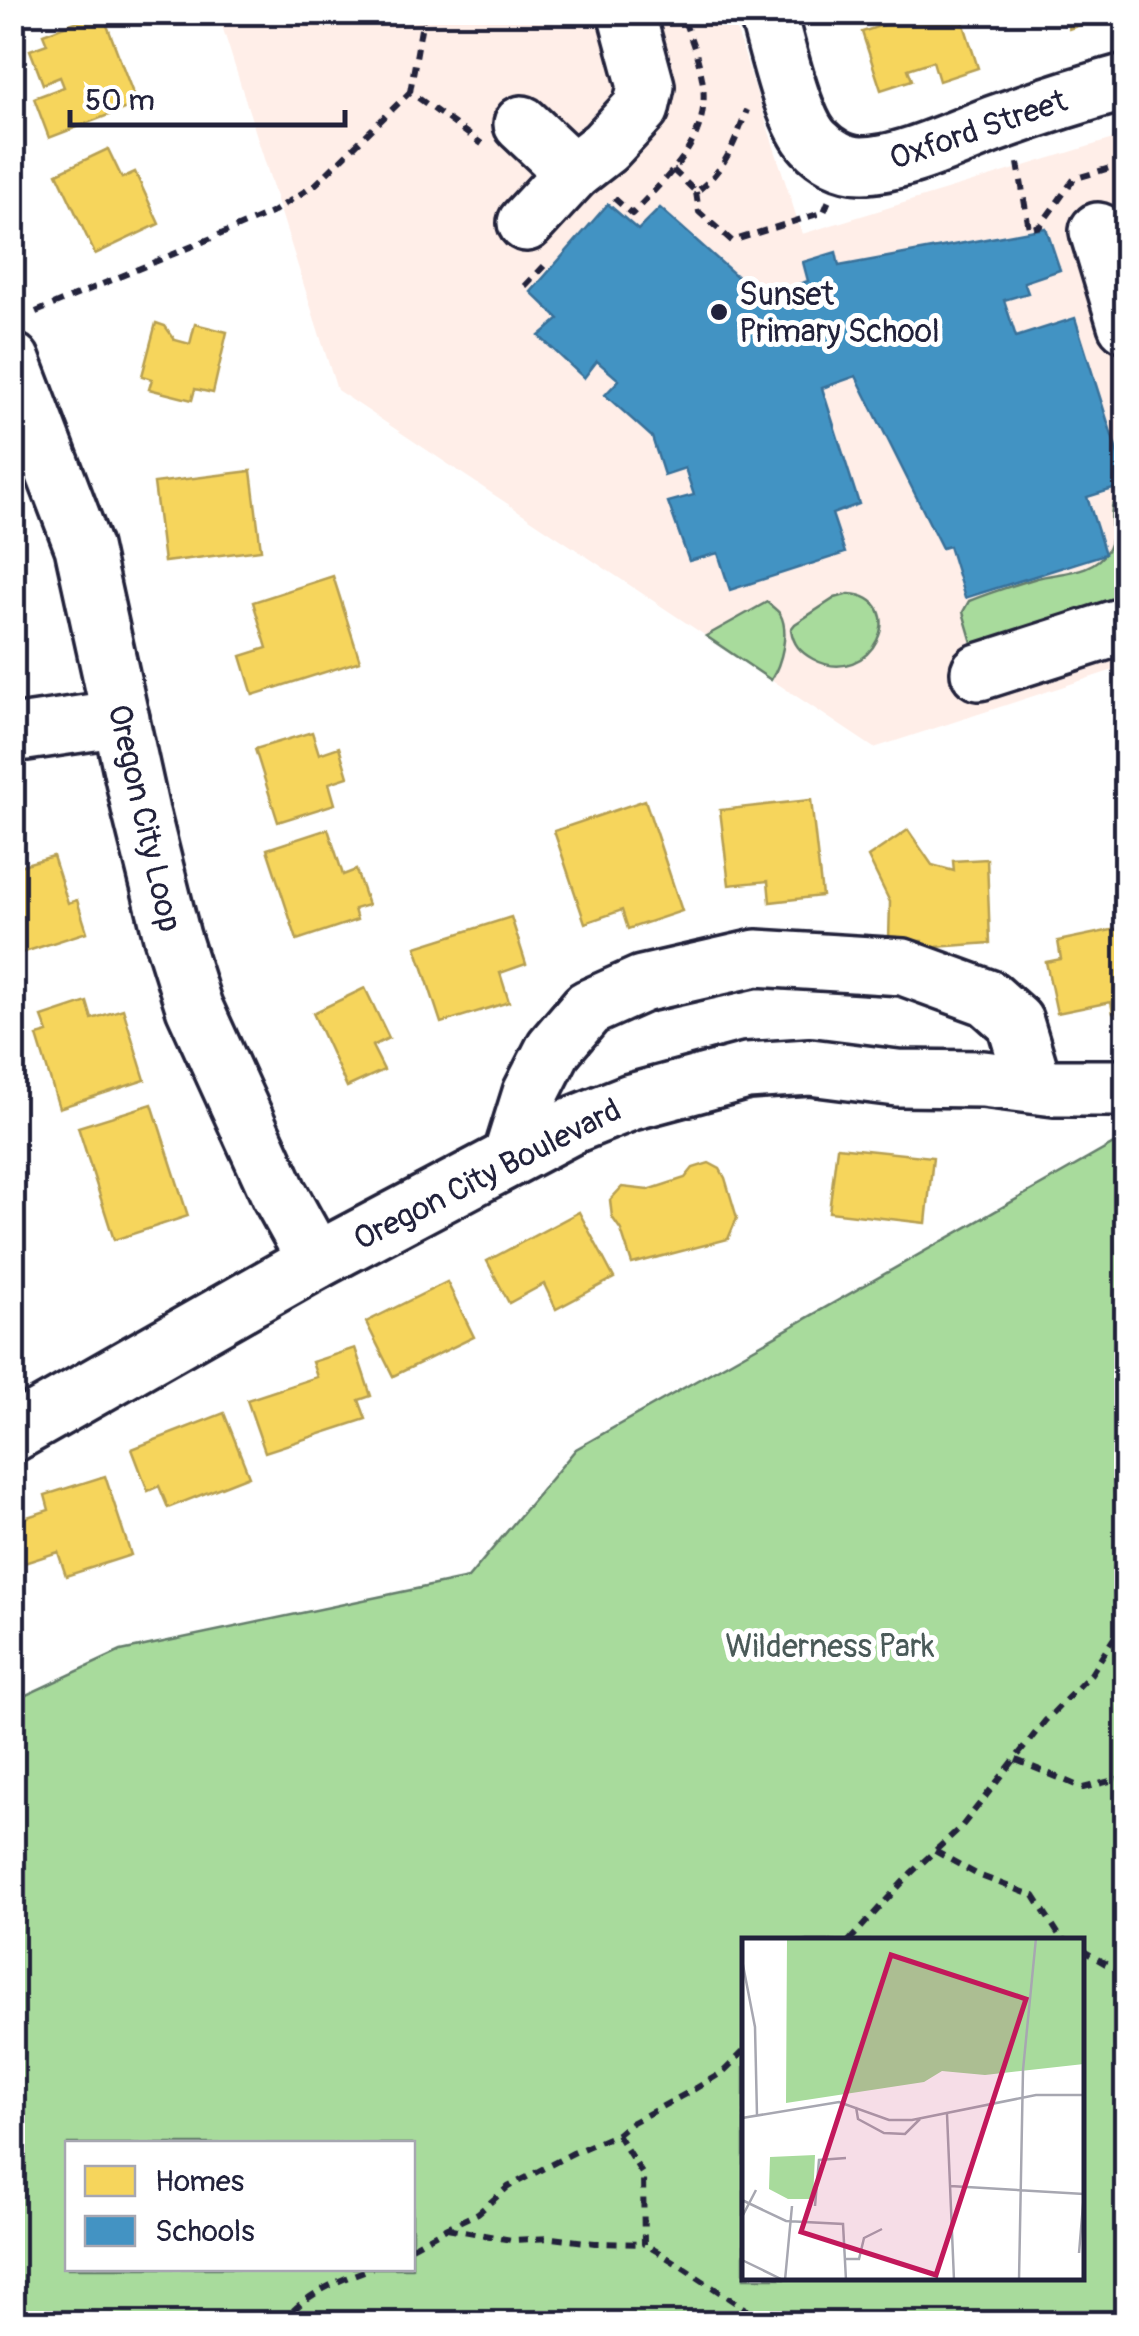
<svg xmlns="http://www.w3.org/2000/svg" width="1139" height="2336" font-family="Pangolin,sans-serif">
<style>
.built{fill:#ffeee8}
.park{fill:#a8db9c;stroke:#657e6c;stroke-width:2.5;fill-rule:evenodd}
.homes{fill:#f6d55c;stroke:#b69f52;stroke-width:2.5}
.schools{fill:#4393c3;stroke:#39719a;stroke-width:2.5}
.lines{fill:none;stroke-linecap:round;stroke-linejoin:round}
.minor-casing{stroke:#22223b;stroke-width:62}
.path{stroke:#22223b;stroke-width:6;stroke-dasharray:10 8;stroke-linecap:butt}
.minor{stroke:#fff;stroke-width:55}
.poi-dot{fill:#22223b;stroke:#fff;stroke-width:4}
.labels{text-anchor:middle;stroke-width:10;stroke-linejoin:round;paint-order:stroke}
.street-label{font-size:32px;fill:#22223b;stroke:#fff}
.poi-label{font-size:32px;fill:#22223b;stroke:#fff;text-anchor:start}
.park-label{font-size:32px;fill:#4a5a58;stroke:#fff}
.inset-road{fill:none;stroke:#a7a7b1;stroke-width:2.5}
.view{fill:#c2185b;fill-opacity:0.15;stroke:#c2185b;stroke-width:5}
.inset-edge{fill:none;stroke:#22223b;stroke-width:5}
</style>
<rect width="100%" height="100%" fill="#fff"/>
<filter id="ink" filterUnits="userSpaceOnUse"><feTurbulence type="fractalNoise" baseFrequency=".01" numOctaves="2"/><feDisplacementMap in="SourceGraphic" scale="20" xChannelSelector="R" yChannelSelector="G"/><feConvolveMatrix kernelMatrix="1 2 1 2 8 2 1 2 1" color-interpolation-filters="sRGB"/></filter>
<g filter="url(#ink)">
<path class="built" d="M218,13H731L802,234L1126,135V666L874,748L337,390Z"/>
<g class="park">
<path d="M1126,495V606L973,646L963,612L969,601C991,592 1014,585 1037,578C1060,572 1094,574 1108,549C1116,534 1108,519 1113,503Z"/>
<path d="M849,594C913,598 872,691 813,659C800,652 793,644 791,629L795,624L835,598Z"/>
<path d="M767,602C771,606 777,610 780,614C790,632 781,664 771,680L706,636Z"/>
<path d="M1126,1137V2323H13V1701L121,1651L468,1578L576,1449ZM744,1941H1082V2278H744ZM68,2144H412V2268H68Z"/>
</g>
<g class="homes">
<path d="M102,12L137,104L49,138L34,98L64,87L60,77L43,84L30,50L47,44L43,34Z"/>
<path d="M908,12H917L918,15L927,12H960L978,68L939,81L933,61L908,69L912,80L881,90L862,32L892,22L891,18Z"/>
<path d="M1063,12H1116L1069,29Z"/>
<path d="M108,149L122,178L135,172L159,224L95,254L57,173Z"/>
<path d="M156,323L165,326L175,340L190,344L195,324L227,332L213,393L195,389L192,400L149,389L152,379L142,376Z"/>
<path d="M251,471L261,550L164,562L154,483Z"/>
<path d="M333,576L360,661L253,695L241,656L267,648L253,602Z"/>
<path d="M12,616L22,644L12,647Z"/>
<path d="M312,732L319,754L339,747L348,777L329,783L335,804L278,822L255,749Z"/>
<path d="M645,800L682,911L628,929L622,910L585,923L554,831Z"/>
<path d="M811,800L822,896L770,902L768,881L729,885L720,810Z"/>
<path d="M328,829L343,875L356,870L368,905L354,909L357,920L297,940L267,849Z"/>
<path d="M908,830L932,865L954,871L953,861L987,859L990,943L921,948L922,941L889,940L890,902L868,857Z"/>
<path d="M53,856L68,903L77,900L87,932L12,956V868Z"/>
<path d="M511,917L526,964L500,973L509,1002L441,1023L416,947Z"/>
<path d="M1126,927V1010L1113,1013L1111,1002L1057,1013L1046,962L1061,959L1058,941Z"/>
<path d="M365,988L389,1038L372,1046L384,1070L347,1087L313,1013Z"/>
<path d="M87,1002L92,1019L123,1009L145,1080L59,1108L37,1036L48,1033L42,1017Z"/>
<path d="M152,1104L188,1216L114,1240L78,1127Z"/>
<path d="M837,1147L933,1157L926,1223L829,1212Z"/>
<path d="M709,1163L720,1169L725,1178L737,1218L728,1239L632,1264L621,1230L612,1217L610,1200L622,1187L648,1190L685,1178L693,1168Z"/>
<path d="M579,1212L614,1278L556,1309L544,1284L509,1303L487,1261Z"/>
<path d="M447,1282L474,1337L393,1376L366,1322Z"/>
<path d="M355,1348L371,1396L359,1400L366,1419L265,1452L247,1400L317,1377L312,1362Z"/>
<path d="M224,1413L249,1476L168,1508L159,1486L148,1491L132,1449Z"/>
<path d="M105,1476L131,1555L66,1576L58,1552L12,1567V1522L49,1510L45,1495Z"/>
</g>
<path class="schools" d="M608,204L638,230L660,208L760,297L808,281L803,262L836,252L839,266L1046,228L1060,270L1024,282L1028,293L1004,300L1016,337L1075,318L1126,480V485L1087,497L1105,554L965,598L949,546L942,548L856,376L822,388L859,504L832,514L845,553L730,590L718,553L689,561L668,502L694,495L685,468L664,475L652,437L605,395L619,380L597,361L584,378L539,336L559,319L531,292Z"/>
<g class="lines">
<defs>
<g id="minor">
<path d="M767,12C777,45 792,119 814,142C826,155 844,165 862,165C900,165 957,138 994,124C1038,108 1081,94 1126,82"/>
<path d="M522,124L573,172"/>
<path d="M526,223L573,172L605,147L641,108L646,86L626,12"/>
<path d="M1098,231L1126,324"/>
<path d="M12,361L83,547L141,812L172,937L194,1007L279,1194L316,1261"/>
<path d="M979,672L1126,625"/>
<path d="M12,734L121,718"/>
<path d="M511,1157L531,1093L554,1048L588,1008L642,984L756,958L903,967L988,998L1015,1022L1034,1085"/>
<path d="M12,1434L316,1261L573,1125L631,1102L747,1071L810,1067L897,1078L983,1079L1055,1088H1126"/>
</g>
</defs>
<use href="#minor" class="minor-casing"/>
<g class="path">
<path d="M410,92L424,12"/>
<path d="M1018,163L1029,229L1040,226L1074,179L1126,163"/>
<path d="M673,170L696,192C726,169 734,144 747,110"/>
<path d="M696,192L699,212L732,241L824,212L829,200"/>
<path d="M614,198L632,214C672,171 715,137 701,73C697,52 688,32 681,12"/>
<path d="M525,286L544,266"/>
<path d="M36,312L271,213L316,184L410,92L482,144"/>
<path d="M1016,1760L1083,1788L1126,1777"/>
<path d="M935,1851L978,1875L1034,1896L1061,1938L1067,1941"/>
<path d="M849,1941L911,1873L962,1826L1045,1721L1091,1674L1126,1619"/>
<path d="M1082,1950L1111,1967L1126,1972"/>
<path d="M617,2134L643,2175L644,2244C688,2268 726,2299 770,2324"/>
<path d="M447,2228L511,2240L551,2238L595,2243L644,2244"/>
<path d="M412,2247L446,2228L478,2213L508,2187L573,2153L617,2134L629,2124L693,2090L723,2072L744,2051"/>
<path d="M281,2324C304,2294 337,2281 372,2268"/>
</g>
<use href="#minor" class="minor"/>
</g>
</g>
<circle class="poi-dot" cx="719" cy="312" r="10"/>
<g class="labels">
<g class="street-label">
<text transform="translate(978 129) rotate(-19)" y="11">Oxford Street</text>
<text transform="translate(145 818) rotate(77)" y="11">Oregon City Loop</text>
<text transform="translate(487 1174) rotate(-27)" y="11">Oregon City Boulevard</text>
</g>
<g class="poi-label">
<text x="739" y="305">Sunset<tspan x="739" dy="37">Primary School</tspan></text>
</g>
<g class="park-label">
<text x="830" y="1657">Wilderness Park</text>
</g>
</g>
<g transform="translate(742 1938)">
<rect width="342" height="342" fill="#fff"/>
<path d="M45,0H342V126L243,137L200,133L182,144L44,165ZM28,219L73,217L71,261H46L27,251Z" fill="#a8db9c"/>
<path class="inset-road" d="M0,22L13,89L15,177M114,169L116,181L142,195L163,196L178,181M205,176L212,342M0,180L97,164L147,182H170L294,157H343M208,248L342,256M0,262L44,283L101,286L104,342M73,268L77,222L104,220M0,279L14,252M337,315L342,255M104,321H117L122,300L140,291M0,322L41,342M43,342L50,268M277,342L281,132L294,0"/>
<path class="view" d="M149,17L284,61L194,337L59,294Z"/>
<rect width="342" height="342" class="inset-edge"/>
</g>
<rect width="1139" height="2336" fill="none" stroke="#fff" stroke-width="50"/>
<rect x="25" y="25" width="1089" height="2286" fill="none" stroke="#22223b" stroke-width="4" filter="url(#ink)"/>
<rect x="65" y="2141" width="350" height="130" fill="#ffffff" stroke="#a7a7b1" stroke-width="2.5"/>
<rect x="85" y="2166" width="50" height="30" fill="#f6d55c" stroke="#a7a7b1" stroke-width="2.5"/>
<text x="155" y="2191" font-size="30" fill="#22223b">Homes</text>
<rect x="85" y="2216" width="50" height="30" fill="#4393c3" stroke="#a7a7b1" stroke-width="2.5"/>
<text x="155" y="2241" font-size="30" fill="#22223b">Schools</text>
<path d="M70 110v15h275v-15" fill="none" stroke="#22223b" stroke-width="5"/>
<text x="85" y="110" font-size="30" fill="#22223b" stroke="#ffffff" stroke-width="8" paint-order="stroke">50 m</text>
</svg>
